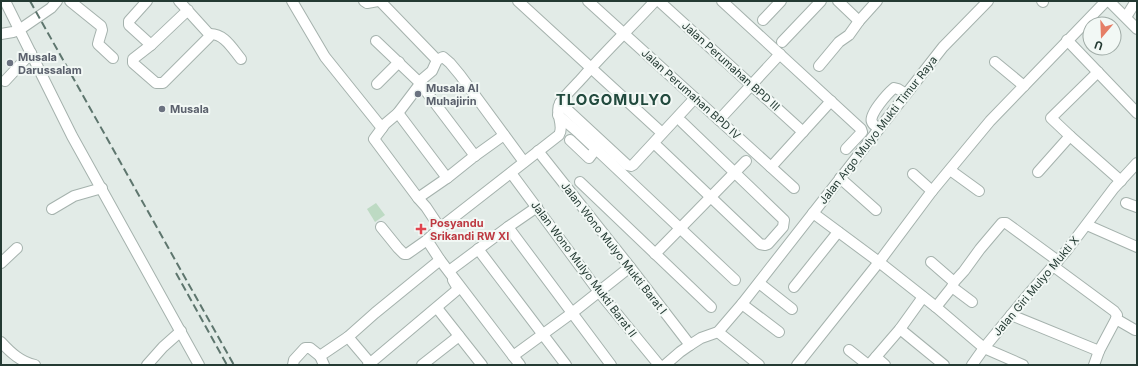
<svg xmlns="http://www.w3.org/2000/svg" width="1138" height="366" font-family="Inter,sans-serif">
<style>
.green{fill:#bddac3}
.lines{fill:none;stroke-linecap:round;stroke-linejoin:round}
.minor-casing{stroke:#a5b2ad;stroke-width:12}
.minor{stroke:#fff;stroke-width:10}
.rail{stroke:#5e766e;stroke-width:2;stroke-dasharray:8 4;stroke-linecap:butt}
.worship-dot{fill:#6b7280;stroke:#f2f8f5;stroke-width:1.5}
.health-dot{fill:#e0444e;stroke:#f2f8f5;stroke-width:1.5}
.labels{text-anchor:middle;stroke-width:4;stroke-linejoin:round;paint-order:stroke}
.worship-label{font-size:11px;font-weight:bold;fill:#5b616d;stroke:#f2f8f5;text-anchor:start}
.street-label{font-size:11px;fill:#243a33;stroke:#f2f8f5}
.health-label{font-size:11px;font-weight:bold;fill:#be3a42;stroke:#f2f8f5;text-anchor:start}
.district-label{font-size:15px;font-weight:bold;letter-spacing:1px;fill:#224a3e;stroke:#f2f8f5}
</style>
<rect width="100%" height="100%" fill="#e2ebe7"/>
<path class="green" d="M376,203L385,215L375,222L367,209Z"/>
<g class="lines">
<defs>
<g id="minor">
<path d="M5,1L72,136L199,365"/>
<path d="M70,1L101,26L102,30L99,40L98,44L113,58"/>
<path d="M147,1L129,21V25L151,45"/>
<path d="M179,1L209,34V37L163,83H156L133,63V59L151,45L188,10"/>
<path d="M292,1L325,57L382,128"/>
<path d="M364,1L367,3L378,1"/>
<path d="M380,1L437,60"/>
<path d="M518,1L662,133"/>
<path d="M588,1L794,188"/>
<path d="M659,1L803,132"/>
<path d="M722,1L861,129L862,132L846,149"/>
<path d="M838,1L859,21"/>
<path d="M1042,1L1043,2"/>
<path d="M1109,1L1137,29"/>
<path d="M1126,17L1136,1"/>
<path d="M763,20L781,1"/>
<path d="M1,34L13,32L19,30L51,8L57,1"/>
<path d="M209,34C224,33 232,48 241,59"/>
<path d="M1067,40L1137,113"/>
<path d="M376,41L419,82L475,156"/>
<path d="M782,42L821,1"/>
<path d="M995,62L1024,86"/>
<path d="M819,66L839,42L849,35L859,21L877,1"/>
<path d="M1098,72L1051,118L1070,136L1121,181"/>
<path d="M5,81L31,53"/>
<path d="M419,82L432,71L437,60L443,57L450,63L460,75L524,162"/>
<path d="M377,84L399,62"/>
<path d="M420,84L398,113L385,124L374,139L418,198L426,207L440,228"/>
<path d="M560,103L627,165L631,166L633,165L695,98"/>
<path d="M398,113L447,178"/>
<path d="M558,115L579,133L735,280"/>
<path d="M719,120L780,54"/>
<path d="M879,129C877,127 873,125 872,122C868,115 888,93 894,88L898,89L906,94"/>
<path d="M570,140L589,158L596,149"/>
<path d="M658,147L760,244L765,245L768,244L783,227L784,220L682,122"/>
<path d="M538,151L630,267L690,345"/>
<path d="M771,167L831,101"/>
<path d="M950,170L979,191"/>
<path d="M1038,172L1070,136"/>
<path d="M511,173L599,292L659,365"/>
<path d="M840,178L876,210"/>
<path d="M580,182L711,307"/>
<path d="M932,191L990,121L1106,1"/>
<path d="M418,198L447,178L472,158L504,135"/>
<path d="M1126,203L1137,207"/>
<path d="M52,209L74,196L102,188"/>
<path d="M813,213L879,262L936,307L984,348L1023,365"/>
<path d="M1087,225L1137,247"/>
<path d="M381,227L398,248L404,254H407L427,240L440,228L559,135C565,125 554,113 560,103C565,95 576,85 583,77C606,51 631,27 655,1"/>
<path d="M508,227L611,365"/>
<path d="M427,240L440,260L520,365"/>
<path d="M478,249L566,365"/>
<path d="M655,254L746,161"/>
<path d="M931,262L954,282"/>
<path d="M1,263L17,248"/>
<path d="M1053,266L1114,311L1117,315L1116,319L1099,351L1094,365"/>
<path d="M449,271L508,227L537,207"/>
<path d="M759,283L792,309"/>
<path d="M794,287L838,232"/>
<path d="M952,287L972,302"/>
<path d="M742,304L779,332"/>
<path d="M936,307L952,287L954,282L964,271L980,249L1002,223H1006L1058,261"/>
<path d="M437,308L482,365"/>
<path d="M1011,315L1099,351"/>
<path d="M1116,319L1135,330"/>
<path d="M900,329L944,365"/>
<path d="M718,332L759,365"/>
<path d="M348,337L370,363"/>
<path d="M1,342C11,353 21,362 35,365"/>
<path d="M849,350L868,365"/>
<path d="M513,356L572,313L630,267"/>
<path d="M876,357L885,365"/>
<path d="M147,365L163,347L181,331"/>
<path d="M293,365L294,360L305,348H310L320,356"/>
<path d="M324,365L320,356L348,337L375,313L440,260"/>
<path d="M368,365L457,290V287L453,280"/>
<path d="M422,365L459,336"/>
<path d="M665,365L680,352L690,345L701,338L718,332L742,304L943,47L988,1"/>
<path d="M797,365L879,262L932,191L913,174"/>
<path d="M869,365L900,329L923,297"/>
<path d="M972,365L984,348L1026,297L1067,250L1114,188L1137,163"/>
</g>
</defs>
<use href="#minor" class="minor-casing"/>
<use href="#minor" class="minor"/>
<g class="rail">
<path d="M30,1L234,365"/>
<path d="M176,273L227,365"/>
</g>
</g>
<g class="worship-dot">
<circle cx="10" cy="63" r="4"/>
<circle cx="418" cy="94" r="4"/>
<circle cx="162" cy="109" r="4"/>
</g>
<path class="health-dot" d="M419 223h4v4h4v4h-4v4h-4v-4h-4v-4h4z"/>
<g class="labels">
<g class="worship-label">
<text x="18" y="61">Musala<tspan x="18" dy="13">Darussalam</tspan></text>
<text x="426" y="92">Musala Al<tspan x="426" dy="13">Muhajirin</tspan></text>
<text x="170" y="113">Musala</text>
</g>
<g class="street-label">
<text transform="translate(731 66) rotate(42)" y="4">Jalan Perumahan BPD III</text>
<text transform="translate(691 94) rotate(42)" y="4">Jalan Perumahan BPD IV</text>
<text transform="translate(878 130) rotate(-52)" y="4">Jalan Argo Mulyo Mukti Timur Raya</text>
<text transform="translate(614 248) rotate(52)" y="4">Jalan Wono Mulyo Mukti Barat I</text>
<text transform="translate(584 269) rotate(53)" y="4">Jalan Wono Mulyo Mukti Barat II</text>
<text transform="translate(1036 286) rotate(-50)" y="4">Jalan Giri Mulyo Mukti X</text>
</g>
<g class="health-label">
<text x="430" y="227">Posyandu<tspan x="430" dy="13">Srikandi RW XI</tspan></text>
</g>
<g class="district-label">
<text x="614" y="105">TLOGOMULYO</text>
</g>
</g>
<rect width="1138" height="366" fill="none" stroke="#243a33" stroke-width="4"/>
<g transform="translate(1102 36) rotate(199)"><circle r="19" fill="#f2f8f5" stroke="#a0aca7"/>
<path d="M0-3L7 15L0 10L-7 15Z" fill="#e57e66"/>
<text y="-6" font-size="11" font-weight="bold" text-anchor="middle" fill="#243a33">U</text>
</g>
</svg>
